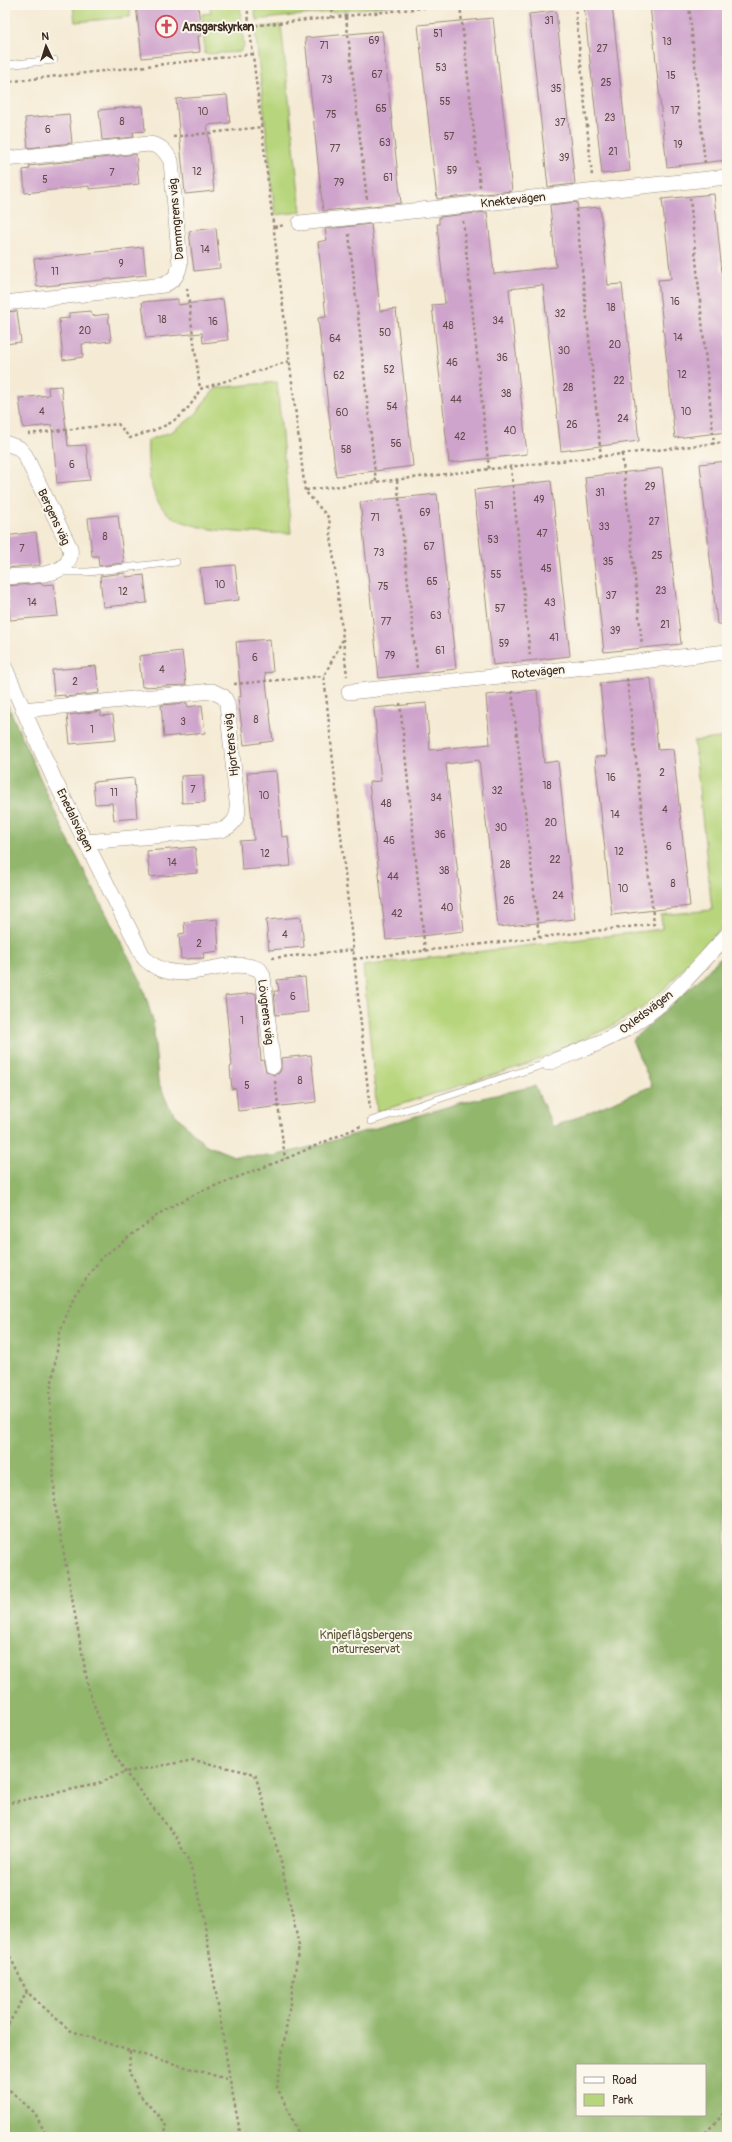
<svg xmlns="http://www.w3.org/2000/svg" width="732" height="2142" font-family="Pangolin,sans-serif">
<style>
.green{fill:#b7d57c;stroke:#79804d}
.forest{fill:#91b66c;stroke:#667045;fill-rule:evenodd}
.building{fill:#cfa4cc}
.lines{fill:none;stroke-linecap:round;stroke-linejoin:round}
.lane-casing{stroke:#988a7a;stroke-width:8}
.street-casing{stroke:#988a7a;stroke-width:16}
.path{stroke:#988a7a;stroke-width:2.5;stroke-dasharray:3 3;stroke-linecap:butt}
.lane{stroke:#fff;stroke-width:7}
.street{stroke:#fff;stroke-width:15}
.labels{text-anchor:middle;stroke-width:4;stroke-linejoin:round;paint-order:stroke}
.number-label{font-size:10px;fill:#60484a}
.poi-label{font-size:12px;font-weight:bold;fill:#3b2a1e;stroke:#fbf7ec;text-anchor:start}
.street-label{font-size:12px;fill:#3b2a1e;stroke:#fbf7ec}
.park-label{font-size:12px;fill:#5a5536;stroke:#fbf7ec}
</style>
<rect width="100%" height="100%" fill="#fbf7ec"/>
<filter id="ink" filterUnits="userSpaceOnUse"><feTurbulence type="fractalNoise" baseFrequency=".025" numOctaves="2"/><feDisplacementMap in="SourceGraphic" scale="8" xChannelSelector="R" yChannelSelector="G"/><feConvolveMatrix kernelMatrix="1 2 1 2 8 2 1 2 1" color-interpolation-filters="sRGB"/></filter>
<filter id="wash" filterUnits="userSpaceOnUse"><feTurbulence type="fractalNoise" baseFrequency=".012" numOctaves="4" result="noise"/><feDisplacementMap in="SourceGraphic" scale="16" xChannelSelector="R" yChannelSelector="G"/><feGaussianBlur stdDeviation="0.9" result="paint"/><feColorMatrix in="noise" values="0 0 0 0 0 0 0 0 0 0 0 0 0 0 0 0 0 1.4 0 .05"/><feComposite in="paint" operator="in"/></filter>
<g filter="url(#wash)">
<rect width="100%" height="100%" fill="#f5ebd5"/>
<g class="green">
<path d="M73,5H131L130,17L75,22Z"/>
<path d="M210,5H240L244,46L240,52L205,54L202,14L211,13Z"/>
<path d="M254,5H395L256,20Z"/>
<path d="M281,25L301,212L275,215L255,28Z"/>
<path d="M277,382L291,533C260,534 182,534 162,508C148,489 147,461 148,440L171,432L186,422L197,413L204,402L216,388Z"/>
<path d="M727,737V922L666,987L641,1009L608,1028L528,1064L377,1112L363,966L662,929L661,915L712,910L694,741Z"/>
</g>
<path class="forest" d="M5,699L63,830L141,981L153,1021L158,1081L170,1109L204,1144L234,1156H273L315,1146L460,1103L535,1086L553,1127L652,1086L632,1040L702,977L727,950V2137H5ZM577,2065H705V2115H577Z"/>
<g id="blocks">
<g class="building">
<path d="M136,5H198L201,36H198L200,52L142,58Z"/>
<path d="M584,5H612L630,171L602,174Z"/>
<path d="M650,5H727V160L667,167Z"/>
<path d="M556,11L575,184L548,187L529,14Z"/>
<path d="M493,18L512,191L437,199L418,25Z"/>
<path d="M382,31L401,203L323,211L305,38Z"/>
<path d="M227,95L230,123L207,125L214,191L185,194L176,99Z"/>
<path d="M143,106L145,131L133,132L134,137L102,140L99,110Z"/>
<path d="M69,114L72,143L28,148L25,118Z"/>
<path d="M136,154L139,184L89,189V186L25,193L23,170L30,169L29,166Z"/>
<path d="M714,194L722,272H727V432L675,438L658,280L671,279L662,199Z"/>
<path d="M577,202L578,209L600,207L608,285L622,284L639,441L561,451L543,285L509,289L527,454L449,463L432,305L445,304L437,224H439V217L487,212L494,274L556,267L550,205Z"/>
<path d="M371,224L380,311L396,309L413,466L336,476L318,318L326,317L318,242L327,240L325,229Z"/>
<path d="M216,228L220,268L194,271L189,231Z"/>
<path d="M143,247L146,275L37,287L34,259Z"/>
<path d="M178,299V305L223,299L228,340L203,343L202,333L146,338L142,302Z"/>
<path d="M17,311L21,342L5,344V312Z"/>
<path d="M91,311L92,316L108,314L111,341L82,344L83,357L63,360L59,319L69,318V313Z"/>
<path d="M61,386L68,446L86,445L90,480L57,483L52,425L23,428L19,398L49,395L48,387Z"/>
<path d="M727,461V624H717L700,464Z"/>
<path d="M662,468L681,644L604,652L585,477Z"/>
<path d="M551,481L570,656L493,665L474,490Z"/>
<path d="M437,494L456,669L379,678L360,502Z"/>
<path d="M118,515L124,563L99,566L98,556H92L88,518Z"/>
<path d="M36,532L40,565L5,568V536Z"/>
<path d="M235,565L239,600L204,604L200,568Z"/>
<path d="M125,573L126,577L144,575L147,603L103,607L100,576Z"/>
<path d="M42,583V585L54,584L58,616L10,620L7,586Z"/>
<path d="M270,639L273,672L265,673L273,741L244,745L238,697H241L236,642Z"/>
<path d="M182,651L186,685L142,687L139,656Z"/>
<path d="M96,666L99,693L65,697V695L54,696L52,670Z"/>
<path d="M651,678L658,750L673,749L690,906L612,915L595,757L607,756L600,683Z"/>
<path d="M537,690L544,763L558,761L575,919L498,927L479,760L446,764L464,931L386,940L369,782L381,781L374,708L426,703L430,750L490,744L486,695Z"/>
<path d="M187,703L188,707L202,705L205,733L164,737L161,705Z"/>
<path d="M101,711V716L113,715L116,740L70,744L67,715Z"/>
<path d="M276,771L282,837L288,836L291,866L242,870L240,841L254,840L247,773Z"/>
<path d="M203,775L205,802L182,803L181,776Z"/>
<path d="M134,778L137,818L114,820L112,803L95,804L93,782Z"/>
<path d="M195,847L198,873L150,877L147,851Z"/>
<path d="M301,917L304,947L269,950L266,920Z"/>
<path d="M217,919L219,951L203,953L204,958L181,959L179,934L185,933L184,922Z"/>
<path d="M305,977L308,1012L276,1015L274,991H279L277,980Z"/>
<path d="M256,993L261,1061L263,1060L266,1071L274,1075L279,1073L281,1069V1058L311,1055L316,1102L238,1111L236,1088L232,1089L230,1067L232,1066L225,996Z"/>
</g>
</g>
</g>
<g filter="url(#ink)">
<use href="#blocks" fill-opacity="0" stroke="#988a7a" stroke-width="1"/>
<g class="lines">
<defs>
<g id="lane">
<path d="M5,65L54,60"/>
<path d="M60,572H88L176,562"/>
<path d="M371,1121L548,1063"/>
</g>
<g id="street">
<path d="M5,159L149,144C161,146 165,150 171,161L180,264C178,275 174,280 164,285L5,303"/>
<path d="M300,223L727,177"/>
<path d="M5,443L19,448L25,455L70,548C75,579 26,575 5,577"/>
<path d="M5,668L54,779L144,958C180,993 225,952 260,970L263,976L273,1066"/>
<path d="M349,692L727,652"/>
<path d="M23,710L212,691L224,697L227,703L238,812C235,822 231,826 222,830L86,842"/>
<path d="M548,1063C575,1052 604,1043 629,1027C667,1004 697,968 727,935"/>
</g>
</defs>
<use href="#lane" class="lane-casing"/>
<use href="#street" class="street-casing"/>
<g class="path">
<path d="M247,5L305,491L329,518L343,639L324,676L370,1109"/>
<path d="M460,5L480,187"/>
<path d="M575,5L592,176"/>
<path d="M689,5L705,164"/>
<path d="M346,17L367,200"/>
<path d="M331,18L334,5"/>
<path d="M249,26L451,5"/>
<path d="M5,82L253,54"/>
<path d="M173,137L262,127"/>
<path d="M690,198L714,444"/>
<path d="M576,209L601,457"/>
<path d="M463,221L489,470"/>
<path d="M274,227L285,225"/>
<path d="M349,234L376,482"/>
<path d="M187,288L200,389L290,361"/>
<path d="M28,434L118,424L130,438C164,427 183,423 200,389"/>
<path d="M622,454L642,645"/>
<path d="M511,467L530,656"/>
<path d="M397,480L417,669"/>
<path d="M306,490L727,442"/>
<path d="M343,639L347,676"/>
<path d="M234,684L324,676"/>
<path d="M512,691L539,937"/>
<path d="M400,703L425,951"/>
<path d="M272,958L353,950"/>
<path d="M354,959L654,924L627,678"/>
<path d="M275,1081L285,1159"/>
<path d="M5,1804L97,1784L125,1772L194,1760L255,1774L281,1862L299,1946L277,2087L300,2137"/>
<path d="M5,1946L27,1992L69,2030L127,2050L230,2080"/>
<path d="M5,2030L27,1992"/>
<path d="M130,2051L129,2072L139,2094L167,2126L163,2137"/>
<path d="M5,2086L35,2113L47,2137"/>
<path d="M241,2137L230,2080L202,1907L189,1862L176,1837L125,1772L103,1730L89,1691L55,1505L50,1394L60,1332L74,1296L101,1258L163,1211L199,1192L285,1159L361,1126"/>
<path d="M701,2137L727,2111"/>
</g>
<use href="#lane" class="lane"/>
<use href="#street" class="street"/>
</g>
</g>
<defs>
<symbol id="church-ring" viewBox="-11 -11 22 22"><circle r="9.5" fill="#fbf7ec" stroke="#d1495b" stroke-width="1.5"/><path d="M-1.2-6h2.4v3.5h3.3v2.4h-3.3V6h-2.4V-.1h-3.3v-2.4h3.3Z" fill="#d1495b"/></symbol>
</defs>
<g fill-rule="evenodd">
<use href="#church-ring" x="154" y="14" width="25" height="25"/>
</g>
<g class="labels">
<g class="number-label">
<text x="549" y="24">31</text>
<text x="438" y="37">51</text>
<text x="374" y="44">69</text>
<text x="667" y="45">13</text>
<text x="324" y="49">71</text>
<text x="602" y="52">27</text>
<text x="441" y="71">53</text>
<text x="377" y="78">67</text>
<text x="671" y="79">15</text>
<text x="327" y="83">73</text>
<text x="606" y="86">25</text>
<text x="556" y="92">35</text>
<text x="445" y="105">55</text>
<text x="381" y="112">65</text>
<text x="675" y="114">17</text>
<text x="203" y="115">10</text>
<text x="331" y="118">75</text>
<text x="610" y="121">23</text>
<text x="122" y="125">8</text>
<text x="560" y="126">37</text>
<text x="48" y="133">6</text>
<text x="449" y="140">57</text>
<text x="385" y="146">63</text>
<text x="678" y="148">19</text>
<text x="335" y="152">77</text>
<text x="613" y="155">21</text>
<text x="564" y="161">39</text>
<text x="452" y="174">59</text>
<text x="197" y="175">12</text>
<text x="112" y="176">7</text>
<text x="388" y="181">61</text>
<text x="45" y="183">5</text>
<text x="339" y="186">79</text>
<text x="205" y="253">14</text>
<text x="121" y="267">9</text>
<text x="55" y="275">11</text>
<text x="675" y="305">16</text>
<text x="611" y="311">18</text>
<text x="560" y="317">32</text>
<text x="162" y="323">18</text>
<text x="498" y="324">34</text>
<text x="213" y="325">16</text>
<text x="448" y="329">48</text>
<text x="85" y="334">20</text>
<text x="385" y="336">50</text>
<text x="678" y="341">14</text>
<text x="335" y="342">64</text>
<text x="615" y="348">20</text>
<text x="564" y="354">30</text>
<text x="502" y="361">36</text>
<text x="452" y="366">46</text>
<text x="389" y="373">52</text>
<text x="682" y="378">12</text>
<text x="339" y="379">62</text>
<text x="619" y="384">22</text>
<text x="568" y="391">28</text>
<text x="506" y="397">38</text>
<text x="456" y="403">44</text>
<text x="392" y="410">54</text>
<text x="42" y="415">4</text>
<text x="686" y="415">10</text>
<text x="342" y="416">60</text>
<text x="623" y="422">24</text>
<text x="572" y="428">26</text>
<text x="510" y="434">40</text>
<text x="460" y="440">42</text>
<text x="396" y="447">56</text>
<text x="346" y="453">58</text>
<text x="72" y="468">6</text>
<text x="650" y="490">29</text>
<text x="600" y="496">31</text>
<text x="539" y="503">49</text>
<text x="489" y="509">51</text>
<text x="425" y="516">69</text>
<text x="375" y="521">71</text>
<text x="654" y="525">27</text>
<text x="604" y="530">33</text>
<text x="542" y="537">47</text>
<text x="105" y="540">8</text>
<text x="493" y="543">53</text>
<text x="429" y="550">67</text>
<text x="22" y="552">7</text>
<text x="379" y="556">73</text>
<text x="657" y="559">25</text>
<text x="608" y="565">35</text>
<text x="546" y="572">45</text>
<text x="496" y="578">55</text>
<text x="432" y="585">65</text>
<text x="220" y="588">10</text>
<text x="383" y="590">75</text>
<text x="661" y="594">23</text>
<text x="123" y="595">12</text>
<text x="611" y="599">37</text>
<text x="32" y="606">14</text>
<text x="550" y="606">43</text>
<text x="500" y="612">57</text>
<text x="436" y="619">63</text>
<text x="386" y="625">77</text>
<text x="665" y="628">21</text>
<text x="615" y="634">39</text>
<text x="554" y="641">41</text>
<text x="504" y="647">59</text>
<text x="440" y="654">61</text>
<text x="390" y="659">79</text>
<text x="255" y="661">6</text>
<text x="162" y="673">4</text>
<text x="75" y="685">2</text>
<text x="256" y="723">8</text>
<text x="183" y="725">3</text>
<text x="92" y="733">1</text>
<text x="662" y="776">2</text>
<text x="611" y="781">16</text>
<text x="547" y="789">18</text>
<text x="193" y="793">7</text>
<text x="497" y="794">32</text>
<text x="114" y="796">11</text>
<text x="264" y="799">10</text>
<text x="436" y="801">34</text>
<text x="386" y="807">48</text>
<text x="665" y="813">4</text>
<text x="615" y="818">14</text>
<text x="551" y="826">20</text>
<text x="501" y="831">30</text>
<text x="440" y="838">36</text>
<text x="389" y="844">46</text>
<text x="669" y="850">6</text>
<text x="619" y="855">12</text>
<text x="265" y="857">12</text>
<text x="555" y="863">22</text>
<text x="172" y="866">14</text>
<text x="505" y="868">28</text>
<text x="444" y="874">38</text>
<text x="393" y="880">44</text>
<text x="673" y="887">8</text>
<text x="623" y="892">10</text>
<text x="558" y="899">24</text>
<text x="509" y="904">26</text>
<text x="447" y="911">40</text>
<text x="397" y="917">42</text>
<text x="285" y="938">4</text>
<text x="199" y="947">2</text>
<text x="293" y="1000">6</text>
<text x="242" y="1024">1</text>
<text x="300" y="1084">8</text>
<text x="247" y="1089">5</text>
</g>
<g class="poi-label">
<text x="182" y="31">Ansgarskyrkan</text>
</g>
<g class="street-label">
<text transform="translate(513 200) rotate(-6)" y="4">Knektevägen</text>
<text transform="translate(176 219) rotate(-95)" y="4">Dammgrens väg</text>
<text transform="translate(54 517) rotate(65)" y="4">Bergens väg</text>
<text transform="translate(538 672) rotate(-6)" y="4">Rotevägen</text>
<text transform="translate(231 745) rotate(-96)" y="4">Hjortens väg</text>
<text transform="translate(75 820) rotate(64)" y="4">Enedalsvägen</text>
<text transform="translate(266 1012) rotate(83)" y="4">Lövgrens väg</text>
<text transform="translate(646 1012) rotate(-37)" y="4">Oxledsvägen</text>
</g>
<g class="park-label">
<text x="366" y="1639">Knipeflågsbergens<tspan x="366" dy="14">naturreservat</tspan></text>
</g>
</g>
<rect width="732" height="2142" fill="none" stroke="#fbf7ec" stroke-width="20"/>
<rect x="576" y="2064" width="130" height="52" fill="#fbf7ec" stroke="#aea59a"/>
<rect x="584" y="2077" width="20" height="6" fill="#ffffff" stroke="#aea59a"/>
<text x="612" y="2084" font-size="12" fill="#3b2a1e">Road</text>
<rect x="584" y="2094" width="20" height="12" fill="#b7d57c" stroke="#aea59a"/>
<text x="612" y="2104" font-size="12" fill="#3b2a1e">Park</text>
<g transform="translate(46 46) rotate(356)" stroke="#fbf7ec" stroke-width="3" paint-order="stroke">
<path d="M0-3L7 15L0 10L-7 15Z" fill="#3b2a1e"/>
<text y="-6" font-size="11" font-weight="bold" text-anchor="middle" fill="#3b2a1e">N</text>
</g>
</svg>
